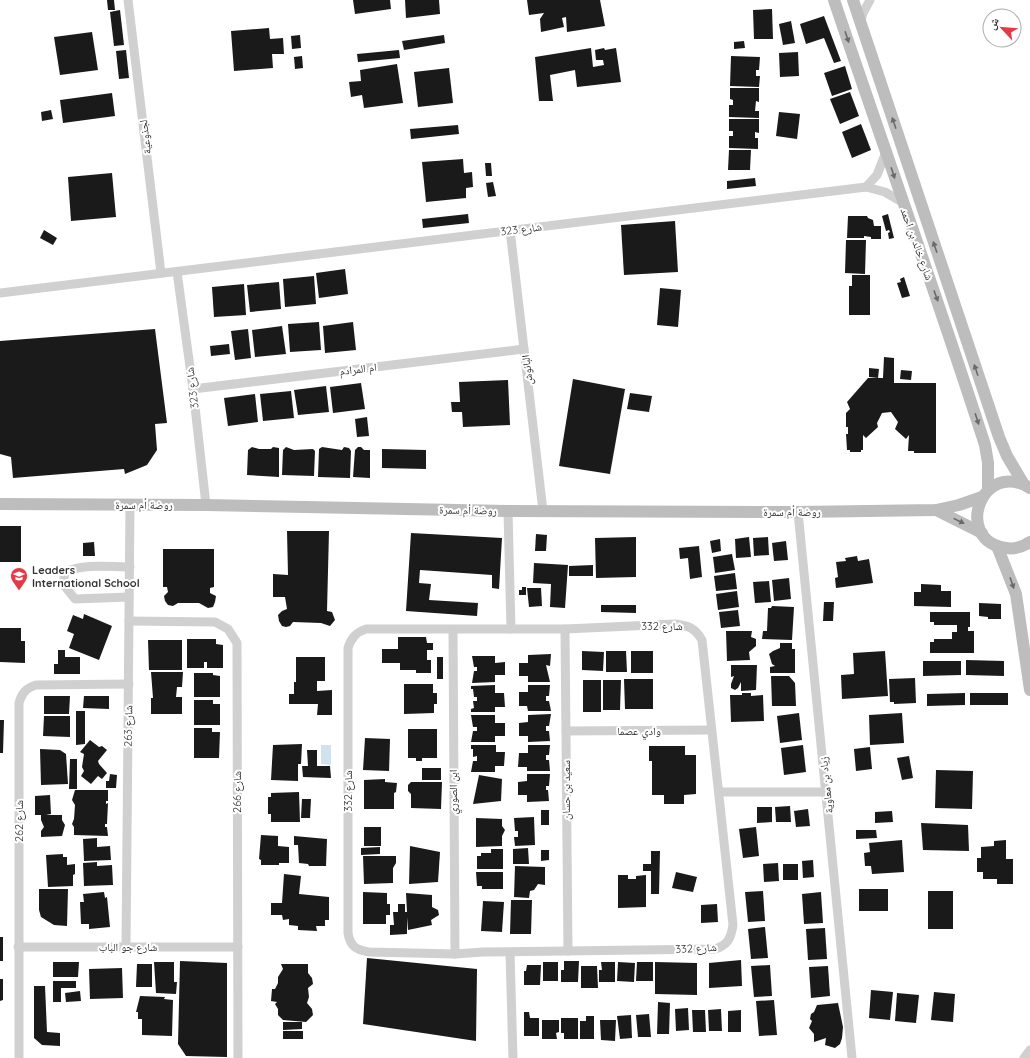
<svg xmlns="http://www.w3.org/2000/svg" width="1030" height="1058" font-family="Quicksand,'Noto Naskh Arabic',sans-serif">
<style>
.water{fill:#cfe2ee}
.building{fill:#1a1a1a}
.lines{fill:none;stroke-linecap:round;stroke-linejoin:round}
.street{stroke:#d0d0d0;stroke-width:9}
.secondary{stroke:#bdbdbd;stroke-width:12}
.oneway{fill:#6a6a6a}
.labels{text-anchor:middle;stroke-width:4;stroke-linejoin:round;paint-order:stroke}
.street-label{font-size:11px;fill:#333;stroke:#fff}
.poi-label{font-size:11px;font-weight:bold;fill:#333;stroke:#fff;text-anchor:start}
</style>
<rect width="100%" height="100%" fill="#fff"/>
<path class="water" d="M321,745H331V765L321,764Z"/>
<g class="building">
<path d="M107,0H114L115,10H108Z"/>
<path d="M353,0H390L391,9L355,14Z"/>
<path d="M405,0H439L440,14L406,18Z"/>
<path d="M527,0H600L605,26L567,32L566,17L562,18L564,27L541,32L540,19L544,13L529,15Z"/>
<path d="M772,9L773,39H754L753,10Z"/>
<path d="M120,10L124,45L114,46L110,12Z"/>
<path d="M824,16L841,61L834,63L824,38L806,44L800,24Z"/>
<path d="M791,21L795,43L783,45L779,24Z"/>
<path d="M269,28L270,39L283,38L284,54H272L273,68L234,71L231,31Z"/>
<path d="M92,32L98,70L60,75L54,37Z"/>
<path d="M300,35L301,48L292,49L291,36Z"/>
<path d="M444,35L445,43L404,50L402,41Z"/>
<path d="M744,41L745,48L734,49V42Z"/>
<path d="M591,48L593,67L604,65L603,60H596L595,50L604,48L605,50L616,48L621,82L577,87L575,70L550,75L553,101H539L535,57Z"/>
<path d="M126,50L129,78L119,79L116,51Z"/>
<path d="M399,50L400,58L358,62L357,54Z"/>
<path d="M798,52L799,76L780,77L779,53Z"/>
<path d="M302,56L303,68L295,69L294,57Z"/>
<path d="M731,56L760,57L759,70H756V76H760L759,87L730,86Z"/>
<path d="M397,64L403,103L364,108L362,95L351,97L349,82L361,81L360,70Z"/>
<path d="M845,66L852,89L832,96L824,73Z"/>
<path d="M449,68L453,103L418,107L414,72Z"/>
<path d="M730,88H759V102L756,101L755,111H759V118L729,117V105H733V100L730,99Z"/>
<path d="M850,92L859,116L840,124L830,99Z"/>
<path d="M112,93L115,116L63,123L60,100Z"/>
<path d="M51,110L53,119L42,121L41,112Z"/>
<path d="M779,112L800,114L797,139L776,136Z"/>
<path d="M729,119H759V133L755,132V138H758V149L729,148V136H733V131H729Z"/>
<path d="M861,124L871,150L852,158L842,132Z"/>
<path d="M458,125L459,134L411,139L410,129Z"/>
<path d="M729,150H751L750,170H728Z"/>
<path d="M463,159L464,173L472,172L473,187L466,188V198L426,202L422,162Z"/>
<path d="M485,163H491L492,176H486Z"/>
<path d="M112,173L116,217L71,221L68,177Z"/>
<path d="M755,178L756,186L727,189V181Z"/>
<path d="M493,182L496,196L488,197L486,183Z"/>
<path d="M468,214L469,223L423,228L422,219Z"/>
<path d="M888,214L894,238L889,239L888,233L890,232L889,230L886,231L882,216Z"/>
<path d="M848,216H867L868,218L873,220L874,226H881V239H871V237L864,236V238H847Z"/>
<path d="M675,221L678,272L624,275L621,225Z"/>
<path d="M44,230L57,238L53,245L40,238Z"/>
<path d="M846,240H866L865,274L845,273Z"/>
<path d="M345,269L348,294L319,298L316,273Z"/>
<path d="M852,275H870V315H849V286H852Z"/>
<path d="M314,276L316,304L285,307L283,279Z"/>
<path d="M904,277L910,296L902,298L897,283L901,282L900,279Z"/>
<path d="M279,282L281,309L250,312L247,285Z"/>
<path d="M244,284L246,315L214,317L212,287Z"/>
<path d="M660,288L681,290L678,327L657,325Z"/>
<path d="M319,322L321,350L290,352L288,324Z"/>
<path d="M353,322L356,350L325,353L323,326Z"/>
<path d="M282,326L286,354L255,357L252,330Z"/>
<path d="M155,329L167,423L155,424L157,450L147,465L125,474L124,469L13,478L11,457L0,454V341Z"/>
<path d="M248,329L251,358L235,360L231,331Z"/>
<path d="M229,344L230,354L211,356L210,346Z"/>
<path d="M884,357L894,358V383H936V453H914V451H908L909,435L906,439L895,429L898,422L891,412L882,413L877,423L878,427L866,438L863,435V450H861V452H850V450H847L846,434H848V427H846V413L850,409L847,402L868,378H883Z"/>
<path d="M869,368L879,369L878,378L869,377Z"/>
<path d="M901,370L912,371L911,380L900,379Z"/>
<path d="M573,379L625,389L610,474L559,466Z"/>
<path d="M508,380L510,425L463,427L462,412H452L451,402H460L459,382Z"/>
<path d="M361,383L365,409L333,413L330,387Z"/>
<path d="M326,386L329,412L298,415L294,390Z"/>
<path d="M291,391L294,418L263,421L260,394Z"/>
<path d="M630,393L652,396L649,412L627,409Z"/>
<path d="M255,394L258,422L228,426L224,398Z"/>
<path d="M367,417L369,436L357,437L355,419Z"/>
<path d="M252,447L259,449H271L273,447L279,448V477L247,475L248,450Z"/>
<path d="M286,447L294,450L313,449L315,451L314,476L282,475L283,450Z"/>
<path d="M322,447L342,450L344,447L349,448L351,451L350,478L318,477L319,449Z"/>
<path d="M358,447H361L364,450H370V478L353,477L355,450Z"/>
<path d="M382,449L426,450V469L382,468Z"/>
<rect x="0" y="526" width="21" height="36"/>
<path d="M287,531H329L327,611L332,612L335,620L330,626L321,623L293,622L290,626L286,627L282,626L279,621L278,615L282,611L287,609L285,597H273V574L288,575Z"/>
<path d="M411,533L502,538L499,589L492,588V575L420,570L419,583L431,584L429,600L478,603L477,616L406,611Z"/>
<path d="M536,534L547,535L546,551H535Z"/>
<path d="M636,537V577L596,578L595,538Z"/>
<path d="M749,537L751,557L736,558L735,539Z"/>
<path d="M768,537L769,555L754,556L753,538Z"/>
<path d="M720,539L721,551L712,553L710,541Z"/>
<path d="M786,541L788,560L774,561L772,543Z"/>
<path d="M94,542L95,556H83V543Z"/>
<path d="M699,546L702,577L690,579L688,558L680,559L679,548Z"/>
<path d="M163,549H214V587L210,588V593L216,596L215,602L213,607L208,608L199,603H178L173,606L168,605L165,601L164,596L168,592L167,587H163Z"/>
<path d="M732,554L735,570L715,573L713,557Z"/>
<path d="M857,556L858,561L869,559L873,583L836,588L835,578L838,577L836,562L846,561L845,558Z"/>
<path d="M534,563L568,565L565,608L550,607L551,584L533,583Z"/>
<path d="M593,565V576H569V566Z"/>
<path d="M735,573L737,589L716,591L714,576Z"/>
<path d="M789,578L791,599L774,601L772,580Z"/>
<path d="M769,581L771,602L755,603L753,582Z"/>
<path d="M921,584L941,585V591H951V607L914,606V592H921Z"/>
<path d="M522,587H526V595H519V590H522Z"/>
<path d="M527,588H541L542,606L529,607Z"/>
<path d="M737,591L739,607L718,610L716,594Z"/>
<path d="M824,602H834L833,621H823Z"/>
<path d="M979,603L1001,604V619H988V617L979,616Z"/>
<path d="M601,605H636V613L601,612Z"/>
<path d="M772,606L794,607L792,640L762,639L763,631H767L768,608H771Z"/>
<path d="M738,610L740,626L721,628L719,612Z"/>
<path d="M930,612H970V627H968V631H974V653H930V642H934V639H952V632H957V625H934V622H930Z"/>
<path d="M84,614L112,626L99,660L69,648L74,634L67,631L73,615L83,619Z"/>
<path d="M0,628H21V641H25V663L0,662Z"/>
<path d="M726,631H752L751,637L756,639V646L749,652L750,660L727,661Z"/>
<path d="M398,637H426L427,643H433V650H427V660H431V673H416V670H400V663H382V649H398Z"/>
<path d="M187,639H216V644L223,645V668H207V662H204V668H187Z"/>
<path d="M148,640H182V670H149Z"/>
<path d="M780,643H792V649H795V673H770V667L775,666L772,664L769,654L773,651L780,648Z"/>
<path d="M58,650H65V657H80V674H54V664H58Z"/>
<path d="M582,651L604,652L603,671L582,670Z"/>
<path d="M606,651H626L627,672H606Z"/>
<rect x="631" y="651" width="22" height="22"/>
<path d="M885,651L888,696L842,699L841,675L854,674L853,653Z"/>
<path d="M551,654L550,666L546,665L550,682H528V676H519V663H528V655Z"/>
<path d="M472,656H495V663L505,662V675H495V682L472,683L474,671H477V667H474Z"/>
<path d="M296,657H325V681H317V691L332,690V715H317L318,704H289V694H294V682H296Z"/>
<rect x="437" y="657" width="6" height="22"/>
<path d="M966,660L1004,661V676L966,675Z"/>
<path d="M923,661H961V675L923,676Z"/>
<path d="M731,665H757L756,690L741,691V682L738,688L735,690L731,688V684L734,676L731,677Z"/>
<path d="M151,672H183L182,687H177L176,697H182V714H151V698H153Z"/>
<path d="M194,673H213V675L220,676V697H194Z"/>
<path d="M771,676H789L795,683L796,706H772Z"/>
<path d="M915,678L916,703L894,704V702H890L889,679Z"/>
<path d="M624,679H653V709H625Z"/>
<rect x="583" y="680" width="18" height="32"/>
<path d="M603,680H621L620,710H603Z"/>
<path d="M404,684H433V693H437V704H434V713L404,714Z"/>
<path d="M495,685V693H504L505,707H495V712H471V709L474,708L473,701H477V697H474L473,689H471V686Z"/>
<path d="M528,685H550L549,696H546V701H549L551,711H528L527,706H519V692H528Z"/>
<path d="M742,693H751V696L763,695L764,721L731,722L730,695H742Z"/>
<path d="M965,693V705L927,706V694Z"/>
<rect x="970" y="693" width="38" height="12"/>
<path d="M44,696H70L69,714H44Z"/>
<path d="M84,696H109V709L83,708Z"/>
<path d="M194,700H213V704H220V725H194Z"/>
<path d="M76,711H85V744L76,745Z"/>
<path d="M799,713L802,740L780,743L777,716Z"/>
<path d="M902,713L904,743L870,745L869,715Z"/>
<path d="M551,714L549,726H546V731H549L550,741L528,742V736H519V723L528,722V715Z"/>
<path d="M471,715H495V723H505V736H495V742H471L473,731H477V727H473Z"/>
<path d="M44,716H70V737L43,736Z"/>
<path d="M0,720H4L3,753H0Z"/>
<path d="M194,728H212V732H220L219,758H194Z"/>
<path d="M408,729H437V758H422V761H416V758H408Z"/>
<path d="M365,738L390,739L389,771L363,770Z"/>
<path d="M90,740L99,747L102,746L107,750L98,761L99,764L107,773L102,779L98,776L91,784L81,776L84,771L82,767L84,754L80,752Z"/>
<path d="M302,744L301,764H298V781L271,780L273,745Z"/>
<path d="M471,745H496V752H505L504,766H495V772H471L473,761H477V756L473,757V749H471Z"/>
<path d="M528,745H550L549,755H546V760H549L550,771H527V767H518L519,753H528Z"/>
<path d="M803,745L806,772L784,775L781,748Z"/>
<path d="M649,746H685V755H696V794L684,795V804H664V795H652V761H649Z"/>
<path d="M870,747L872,769L856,771L854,749Z"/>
<path d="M40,749L60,750L66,754L68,784L41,785Z"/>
<path d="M307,750H317V766H330L331,778L303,777L302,766H308Z"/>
<path d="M909,756L913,778L902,780L897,758Z"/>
<path d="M70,759H77V789H69Z"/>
<rect x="422" y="768" width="19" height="12"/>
<path d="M936,770L973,771L972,809L935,808Z"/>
<path d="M110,774L117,775L116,788H106V781H109Z"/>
<path d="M527,774H550L549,786H546V790H548L549,801L527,802V795H518V782L527,781Z"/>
<path d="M479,775L502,779L501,801L473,804Z"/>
<path d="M385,779V782L397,783L396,792L394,793V809H364V780Z"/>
<path d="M411,782H442L441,809L411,808V794L408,791V785Z"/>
<path d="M75,790H108V801H106V804L108,803L107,824H105V827H107L108,836L74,835V827L72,824L74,819L75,805L72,800Z"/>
<path d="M299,792L300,822H271V814H268V797H271V793Z"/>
<path d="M50,795L51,814L46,815H62V820L65,825L62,836L41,837V831L44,827L41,820V815H35V796Z"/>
<path d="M302,799H311L310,818H301Z"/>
<path d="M790,806L791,822H776L775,807Z"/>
<path d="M757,807H772V822L757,823Z"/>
<path d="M808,809L810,826L796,827L794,811Z"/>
<rect x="541" y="810" width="8" height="15"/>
<path d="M892,811L893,822L875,823V812Z"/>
<path d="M534,817L535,845L515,846L514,837H518V831H515L514,818Z"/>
<path d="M476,818L502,819V826L505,830L502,836V846L476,847Z"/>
<path d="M921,823L968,825L969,851L923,850Z"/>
<rect x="364" y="827" width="17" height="19"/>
<path d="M756,827L759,856L743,858L739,829Z"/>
<path d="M856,830H876L877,838L856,839Z"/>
<path d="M261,835L278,836V846L289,847V863H279V865H261V860L259,859Z"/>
<path d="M294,836L327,839L326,866H309L308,864L299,863L298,845H294Z"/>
<path d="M97,838V847L110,846L111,860L84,861L83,839Z"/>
<path d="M902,840L904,872L872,874L871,866H865L864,853L870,852L869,843Z"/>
<path d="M1006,840V859H1013V884H997V879H983V872H977V858H981V847L994,846V841Z"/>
<path d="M410,846L440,852L438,882L409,884Z"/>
<path d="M380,847V854L361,855V848Z"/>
<path d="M528,848L529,864H513V849Z"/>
<path d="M491,849H503V869H477V856H481V853H491Z"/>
<path d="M541,850H549V860L541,861Z"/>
<path d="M651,851H660L659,894H651V871H643V864H651Z"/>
<path d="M63,854V857H67V865L75,864V874L73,875V886L48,887L46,855Z"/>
<path d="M363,856H396V863L393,868V883L364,884Z"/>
<path d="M813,860L814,877L803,878L802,861Z"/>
<path d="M97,862V866L112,865L113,885L84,886L83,863Z"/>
<path d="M778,863L779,881L764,882L763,864Z"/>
<rect x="783" y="864" width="15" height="16"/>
<path d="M515,866L545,867V885L538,884L534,890L530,891L529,898L514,897Z"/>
<path d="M476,872H503V889H482V886H477Z"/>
<path d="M676,872L697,877L693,892L672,888Z"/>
<path d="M284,874L301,876L299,894L329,897V920H325V926H316L317,931L298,930V926L289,925V919L283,920L282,915H271V903H282Z"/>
<path d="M618,875H628V879H636V876L646,875V907L618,908Z"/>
<path d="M39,889H68L67,926L54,925L41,917L39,910Z"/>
<rect x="859" y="889" width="29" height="22"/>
<path d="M763,891L765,921L748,922L745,892Z"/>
<rect x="928" y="891" width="25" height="38"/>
<path d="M104,892L105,898L107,897L110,927L89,929V924H81L80,902H84L83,894Z"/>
<path d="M363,892L387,893V904H390V915H386V924H363Z"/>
<path d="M821,892L823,923L804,924L802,894Z"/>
<path d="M406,893L432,895V907L438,910L439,915L431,920L432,925L408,930L407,917V934L390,935V925H394L393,912H398V904H405V912H407Z"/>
<path d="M511,900H532L531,934H510Z"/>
<path d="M483,901L504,902L502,932L481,931Z"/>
<path d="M717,904L718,922L701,923V905Z"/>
<path d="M765,927L768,958L751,959L748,929Z"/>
<path d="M825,928L827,959L808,960L806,929Z"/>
<rect x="0" y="937" width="3" height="24"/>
<path d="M367,958L477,969L476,1041L363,1024Z"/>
<path d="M741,960L742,986L709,988V963Z"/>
<path d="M180,961L227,963V1057L186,1056L178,1044Z"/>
<path d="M564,961H579L578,982H561V970H564Z"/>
<path d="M53,962H79L78,977H53Z"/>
<path d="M154,962H174V982H177L176,994L156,993Z"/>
<rect x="543" y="962" width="15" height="19"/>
<path d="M601,962H615V982H599V970H602Z"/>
<path d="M618,962L635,963L634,982L617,981Z"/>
<path d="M637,962H653V981H636Z"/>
<path d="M655,962L697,963V995L655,994Z"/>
<path d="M137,964H152V987H136Z"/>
<path d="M281,964H308V973L312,978L313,984L308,988L309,997L307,1003L312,1009L313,1015L306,1022L283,1020L278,1015V1009L275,1004L277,1002L271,1001L272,989H275L278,983V977L283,969Z"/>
<path d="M527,965H541L540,985H524V971H526Z"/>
<path d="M770,965L772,996L754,997L751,966Z"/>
<path d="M581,966H597L598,988H581Z"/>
<path d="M828,966L830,996L811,998L809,967Z"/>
<path d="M122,968L123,998L90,999L89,969Z"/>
<path d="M0,979H3V1000L0,1001Z"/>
<path d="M53,981H76V988H61V1002H53Z"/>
<path d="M34,986H45L47,1032L60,1033V1046L42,1045L34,1038Z"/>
<path d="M871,990L893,992L890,1020L869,1018Z"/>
<path d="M80,991L81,1001L66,1002L65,993Z"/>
<path d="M934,992L955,994L953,1022L931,1020Z"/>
<path d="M897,993L919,995L916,1023L895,1021Z"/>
<path d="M140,996L165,997L164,999L173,1000L172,1036L142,1035V1019H138V1012H136Z"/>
<path d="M774,1000L777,1035L759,1036L756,1001Z"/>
<path d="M658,1002L670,1003L669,1034H657Z"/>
<path d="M838,1003L843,1027L842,1038L840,1044L835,1048L825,1045L826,1038L814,1042V1034L809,1028L812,1021L810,1019L811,1014L814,1012L817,1005Z"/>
<path d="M688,1008L689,1030L676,1031L675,1009Z"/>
<path d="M721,1009L722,1031H709L708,1010Z"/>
<path d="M692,1010H705L706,1032H693Z"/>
<path d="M741,1010V1032H728V1011Z"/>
<path d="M524,1012H529L530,1018H539V1036H524Z"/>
<path d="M649,1014L651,1037H638L636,1015Z"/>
<path d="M631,1015L632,1038L620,1039L617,1016Z"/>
<path d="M586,1016H594V1039H580V1021H586Z"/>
<path d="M561,1018H578V1039H564V1033H561Z"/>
<path d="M542,1020H559V1032L556,1033L557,1039H542Z"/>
<path d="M600,1020H616L615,1041L601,1040Z"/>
<path d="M283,1022H302V1029L283,1030Z"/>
<rect x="283" y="1031" width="20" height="8"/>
</g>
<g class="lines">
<g class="street">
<path d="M128,0L161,273"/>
<path d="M860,24L863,13L870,0"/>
<path d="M866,187L877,175L886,152"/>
<path d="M510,230L543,511"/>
<path d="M177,272L193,389L206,505"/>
<path d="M0,293L866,187L885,192L902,202"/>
<path d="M193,389L524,349"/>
<path d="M508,511L511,629"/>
<path d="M798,512L852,1058"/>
<path d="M129,597L75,599L63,584L65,572C85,563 109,567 130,567"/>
<path d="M129,621L215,622L228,629L237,643L238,1058"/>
<path d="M676,624C689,626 695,628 702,640L733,925C731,938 728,945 715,949L483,952L455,954L369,952C356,950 350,946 348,933V648C351,638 356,632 366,629H565Z"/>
<path d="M565,629L568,951"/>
<path d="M453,630L455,954"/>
<path d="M566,731L711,730"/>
<path d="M719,792H826"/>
<path d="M126,946L130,505"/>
<path d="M18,947H238"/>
<path d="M510,953L513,1058"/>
<path d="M19,1058V703C22,693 26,688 36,685L129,684"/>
<path d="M1024,1058L1030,1050"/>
</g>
<g class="secondary">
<path d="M834,0C884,148 937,296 985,445L988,463V490"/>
<path d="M853,0L999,437L1007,456L1023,483"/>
<path d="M1030,488C982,459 955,536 1001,547C1011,550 1021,548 1030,542"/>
<path d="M0,504L206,505L508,511L798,512L936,510L959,505L982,497"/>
<path d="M936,510L982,533"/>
<path d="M997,546L1016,594L1030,690"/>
</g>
</g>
<defs><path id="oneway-solid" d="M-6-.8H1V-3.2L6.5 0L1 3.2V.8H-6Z"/></defs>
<g class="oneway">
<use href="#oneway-solid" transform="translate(847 37) rotate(71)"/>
<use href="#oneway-solid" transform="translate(894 123) rotate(-109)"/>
<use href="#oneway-solid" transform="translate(893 173) rotate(72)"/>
<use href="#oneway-solid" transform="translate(935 247) rotate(-109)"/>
<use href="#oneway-solid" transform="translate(936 296) rotate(70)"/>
<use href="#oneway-solid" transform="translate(976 370) rotate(-109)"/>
<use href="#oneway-solid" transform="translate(977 419) rotate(72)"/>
<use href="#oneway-solid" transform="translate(959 521) rotate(26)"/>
<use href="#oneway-solid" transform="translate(1012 583) rotate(71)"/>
</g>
<defs>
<symbol id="school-pin" viewBox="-11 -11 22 30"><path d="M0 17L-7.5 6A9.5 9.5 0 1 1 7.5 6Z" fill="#e63946" stroke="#fff"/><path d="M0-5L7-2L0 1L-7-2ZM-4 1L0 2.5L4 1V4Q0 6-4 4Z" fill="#fff"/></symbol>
</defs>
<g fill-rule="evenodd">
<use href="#school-pin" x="9" y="566" width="20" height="27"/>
</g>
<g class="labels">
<g class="street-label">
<text transform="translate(145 137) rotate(-97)" y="4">لجذوعية</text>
<text transform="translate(521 229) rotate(-7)" y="4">شارع 323</text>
<text transform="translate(917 244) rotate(70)" y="4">شارع خالد بن احمد</text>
<text transform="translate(358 369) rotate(-7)" y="4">ام المرادم</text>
<text transform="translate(527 370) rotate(-97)" y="4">البانوش</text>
<text transform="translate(192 388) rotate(-97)" y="4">شارع 323</text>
<text x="144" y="509">روضة أم سمرة</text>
<text transform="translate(468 510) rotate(1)" y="4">روضة أم سمرة</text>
<text x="792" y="516">روضة أم سمرة</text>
<text x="662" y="630">شارع 332</text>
<text transform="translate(128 726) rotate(-89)" y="4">شارع 263</text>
<text x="639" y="735">وادي عصما</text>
<text transform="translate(826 785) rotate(-96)" y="4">زياد بن معاوية</text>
<text transform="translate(566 790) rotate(-90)" y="4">سعيد بن حسان</text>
<text transform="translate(348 791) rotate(-90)" y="4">شارع 332</text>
<text transform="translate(237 792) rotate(-90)" y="4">شارع 266</text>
<text transform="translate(453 792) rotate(-90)" y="4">ابن الصوري</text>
<text transform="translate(19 821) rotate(-90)" y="4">شارع 262</text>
<text x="128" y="951">شارع جو الباب</text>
<text transform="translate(696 948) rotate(-3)" y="4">شارع 332</text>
</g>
<g class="poi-label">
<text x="32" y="574">Leaders<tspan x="32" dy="13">International School</tspan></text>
</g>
</g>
<g transform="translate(1002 28) rotate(296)"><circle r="19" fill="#ffffff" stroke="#adadad"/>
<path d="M0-3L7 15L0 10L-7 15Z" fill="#e63946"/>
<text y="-6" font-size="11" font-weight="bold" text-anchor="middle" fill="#333333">ش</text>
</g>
</svg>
